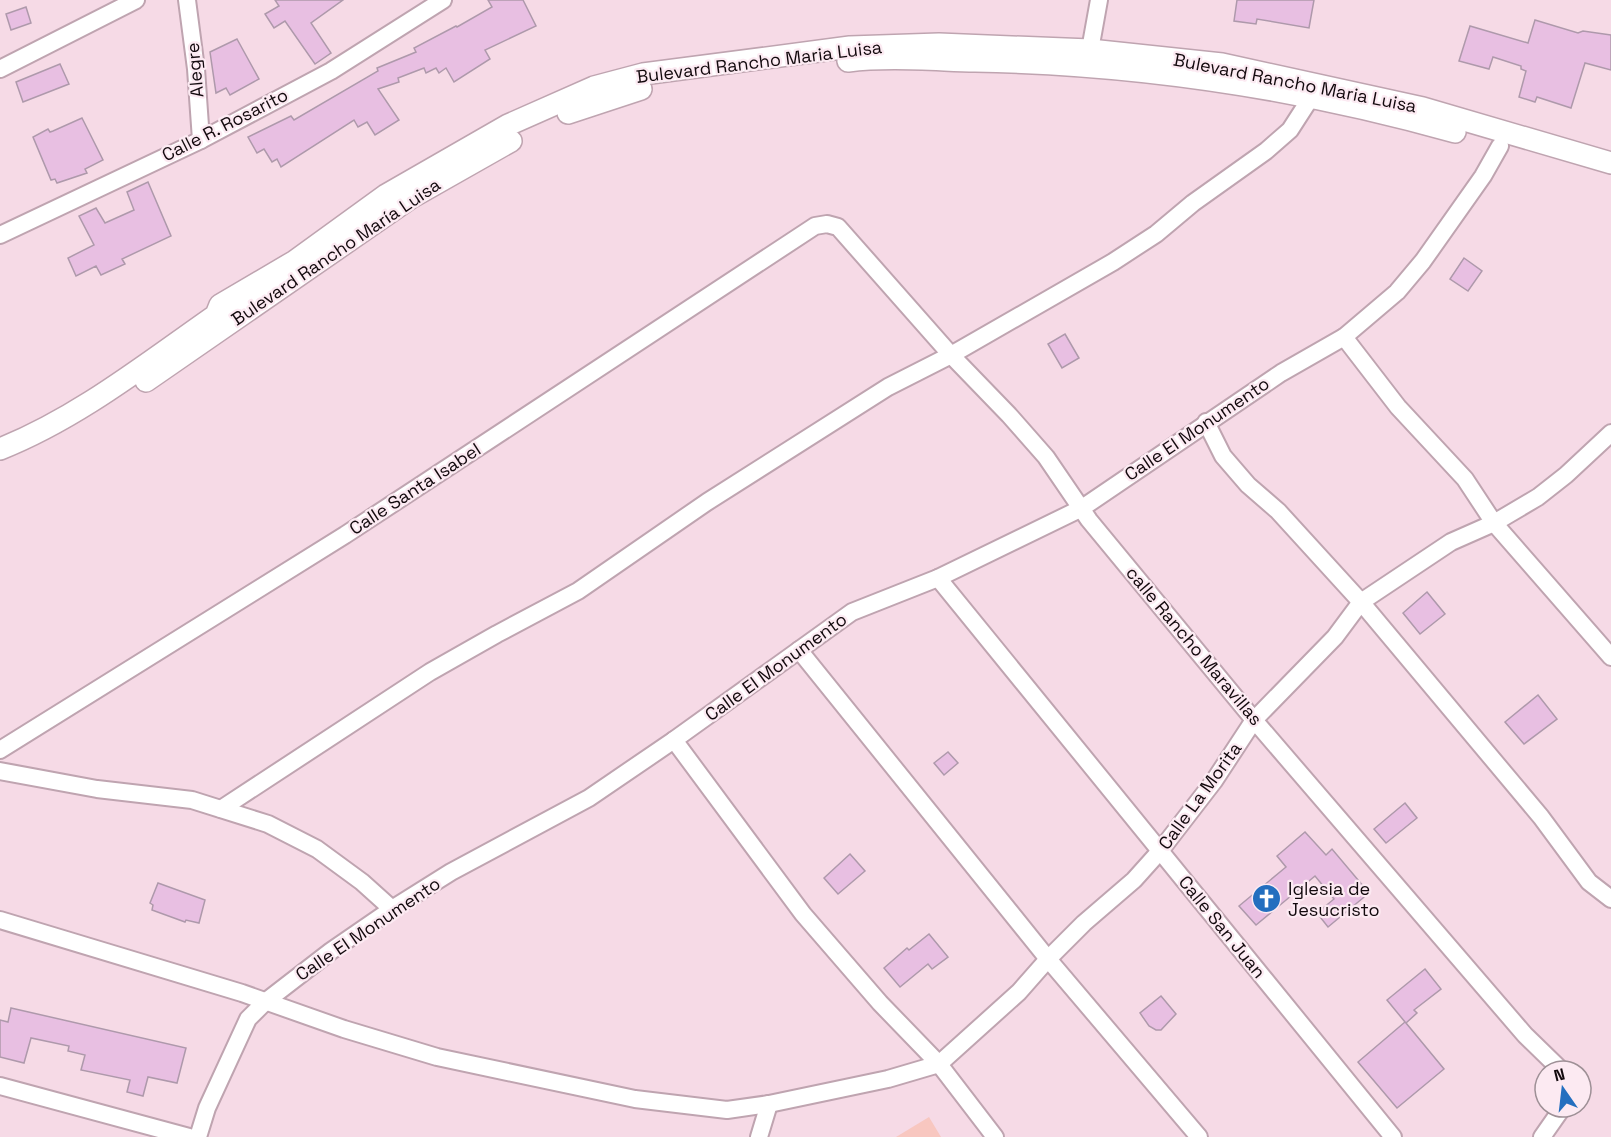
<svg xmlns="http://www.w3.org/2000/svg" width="1611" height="1137" font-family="'Space Grotesk',sans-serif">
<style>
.green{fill:#f8c7c0}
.building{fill:#e8bfe2;stroke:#ae99ab;stroke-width:1.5}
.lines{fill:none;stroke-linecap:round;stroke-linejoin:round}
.minor-casing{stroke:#bfa4b0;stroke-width:20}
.tertiary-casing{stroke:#bfa4b0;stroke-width:24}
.minor{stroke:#fff;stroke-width:16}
.tertiary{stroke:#fff;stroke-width:21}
.labels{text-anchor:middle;stroke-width:4.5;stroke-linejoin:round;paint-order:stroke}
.street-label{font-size:18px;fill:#12090d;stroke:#fceaf2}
.poi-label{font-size:18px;fill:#12090d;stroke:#fceaf2;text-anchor:start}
</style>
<rect width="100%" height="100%" fill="#f6dae6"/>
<path class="green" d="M929,1117L941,1137H896Z"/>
<g class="building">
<path d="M275,0H343L311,23L331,53L315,64L285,21L274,28L265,14L279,6Z"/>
<path d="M488,0H523L536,26L485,50L490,59L454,82L446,68L439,73L436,68L426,73L424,68L398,78L399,82L378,89L399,120L375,135L367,122L358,127L354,120L281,167L277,159L272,162L264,149L257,153L248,137L291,116L294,120L378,71L377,68L416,52L414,48L456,26L457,27L492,7Z"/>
<path d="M1237,0H1314L1309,28L1257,19L1256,24L1234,21Z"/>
<path d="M26,7L31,23L11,30L6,14Z"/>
<path d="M1535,20L1578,33L1583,31L1611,35V70L1585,63L1571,108L1537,97L1535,102L1519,97L1526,71L1521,69V66L1493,57L1489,69L1459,61L1470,26L1528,43Z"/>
<path d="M237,39L259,79L230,95L226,88L216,93L210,52Z"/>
<path d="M60,64L69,84L23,102L16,82Z"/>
<path d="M82,118L103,160L85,169L87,173L57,183L55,179L51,180L33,137L48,129L50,132L53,131Z"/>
<path d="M148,182L171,236L122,259L125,264L101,275L96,266L76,276L68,258L94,245L79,216L96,208L105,223L134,210L127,192Z"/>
<path d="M1464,258L1482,271L1468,291L1450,279Z"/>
<path d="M1065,334L1079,358L1062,368L1048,344Z"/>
<path d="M1427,592L1445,614L1420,634L1403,613Z"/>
<path d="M1538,695L1557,719L1524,744L1505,722Z"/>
<path d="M948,752L958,763L944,775L934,763Z"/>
<path d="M1405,803L1417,818L1386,843L1374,829Z"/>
<path d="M1305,832L1326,855L1332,849L1369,893L1328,927L1317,913L1334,899L1315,876L1256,925L1239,906L1286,867L1277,856Z"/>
<path d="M850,854L865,871L838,894L824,878Z"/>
<path d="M158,883L205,900L199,923L186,920L185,922L152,910L153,905L150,903Z"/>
<path d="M929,934L948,957L932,969L928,964L900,987L884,968L907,948L909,950Z"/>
<path d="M1425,969L1441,989L1414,1010L1417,1013L1406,1023L1444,1069L1397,1108L1358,1062L1405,1022L1387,1000Z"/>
<path d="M1161,996L1176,1014L1161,1030H1156L1149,1026L1140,1013Z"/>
<path d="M11,1008L186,1048L177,1083L148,1077L143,1096L127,1092L130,1080L81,1070L85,1055L68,1051L69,1046L31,1038L24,1063L0,1057V1020L8,1022Z"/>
</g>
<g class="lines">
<defs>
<g id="minor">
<path d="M187,0L196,69L201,140"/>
<path d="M1090,50L1099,0"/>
<path d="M0,69L136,0"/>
<path d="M0,235L201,140L331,71L443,0"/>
<path d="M1344,337L1398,407L1465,479L1494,523L1611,657"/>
<path d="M1206,422L1223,456L1248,485L1278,511L1361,602L1541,817L1589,882L1611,899"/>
<path d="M938,578L1393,1137"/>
<path d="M799,650L1048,959L1199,1137"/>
<path d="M674,740L803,914L880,1003L939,1064L995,1137"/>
<path d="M0,750L345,535L815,226L827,224L838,227L951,355L1009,415L1046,457L1089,520L1254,720L1525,1035L1562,1071"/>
<path d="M0,771L97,789L192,800L268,824L317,849L362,882L392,909"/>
<path d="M221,809L430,672L497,634L578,591L707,502L888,387L951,355L1113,262L1156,234L1193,203L1266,151L1290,130L1310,99"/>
<path d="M0,920L242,993L344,1029L437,1057L635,1099L727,1110L769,1104L888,1079L939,1064L1019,992L1048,959L1084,923L1134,880L1160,851L1214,781L1254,720L1335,637L1361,602L1451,542L1494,523L1538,497L1566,475L1611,433"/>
<path d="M0,1086L189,1137"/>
<path d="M198,1137L207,1108L248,1019L265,1002L331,951L392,909L451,872L589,798L674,740L852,612L938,578L1082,508L1281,373L1344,337L1397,292L1423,261L1483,176L1500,146"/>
<path d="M759,1137L769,1104"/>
<path d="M1542,1137L1563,1107"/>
</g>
<g id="tertiary">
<path d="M848,61C888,56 934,60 975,61C1137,64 1299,88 1455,132"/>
<path d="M568,113L641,89"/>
<path d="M146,381L412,197L511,141"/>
<path d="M0,449C78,418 147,363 216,315L220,305L295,261L386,195L508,125L594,87L643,74L850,47L939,44L1090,50L1222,64L1423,108L1611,163"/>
</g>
</defs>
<use href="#minor" class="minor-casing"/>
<use href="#tertiary" class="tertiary-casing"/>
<use href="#minor" class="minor"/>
<use href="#tertiary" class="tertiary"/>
</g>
<defs>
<symbol id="church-disc" viewBox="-11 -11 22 22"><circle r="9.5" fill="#246fbf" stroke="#fceaf2"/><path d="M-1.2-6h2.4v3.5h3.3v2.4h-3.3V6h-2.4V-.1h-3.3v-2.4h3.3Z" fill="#fff"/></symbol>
</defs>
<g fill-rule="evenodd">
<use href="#church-disc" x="1250" y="882" width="33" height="33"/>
</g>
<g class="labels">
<g class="street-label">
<text transform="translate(759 62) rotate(-7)" y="6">Bulevard Rancho Maria Luisa</text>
<text transform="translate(195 70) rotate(-95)" y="6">Alegre</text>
<text transform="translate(1295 83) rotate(11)" y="6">Bulevard Rancho Maria Luisa</text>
<text transform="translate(225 125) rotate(-27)" y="6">Calle R. Rosarito</text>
<text transform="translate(336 252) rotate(-34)" y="6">Bulevard Rancho María Luisa</text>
<text transform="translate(1197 429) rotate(-34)" y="6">Calle El Monumento</text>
<text transform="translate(415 489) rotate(-33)" y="6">Calle Santa Isabel</text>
<text transform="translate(1194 646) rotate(50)" y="6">calle Rancho Maravillas</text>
<text transform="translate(776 667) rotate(-36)" y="6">Calle El Monumento</text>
<text transform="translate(1200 796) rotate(-54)" y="6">Calle La Morita</text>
<text transform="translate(1222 927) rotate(51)" y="6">Calle San Juan</text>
<text transform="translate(368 929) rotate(-34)" y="6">Calle El Monumento</text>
</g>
<g class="poi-label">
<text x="1288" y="895">Iglesia de<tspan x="1288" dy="21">Jesucristo</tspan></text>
</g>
</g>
<g transform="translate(1563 1089) rotate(346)"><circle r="28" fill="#fceaf2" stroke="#9e9096" stroke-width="1.5"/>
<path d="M0-4.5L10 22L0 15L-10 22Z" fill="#246fbf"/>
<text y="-9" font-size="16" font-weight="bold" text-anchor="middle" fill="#12090d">N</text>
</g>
</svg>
